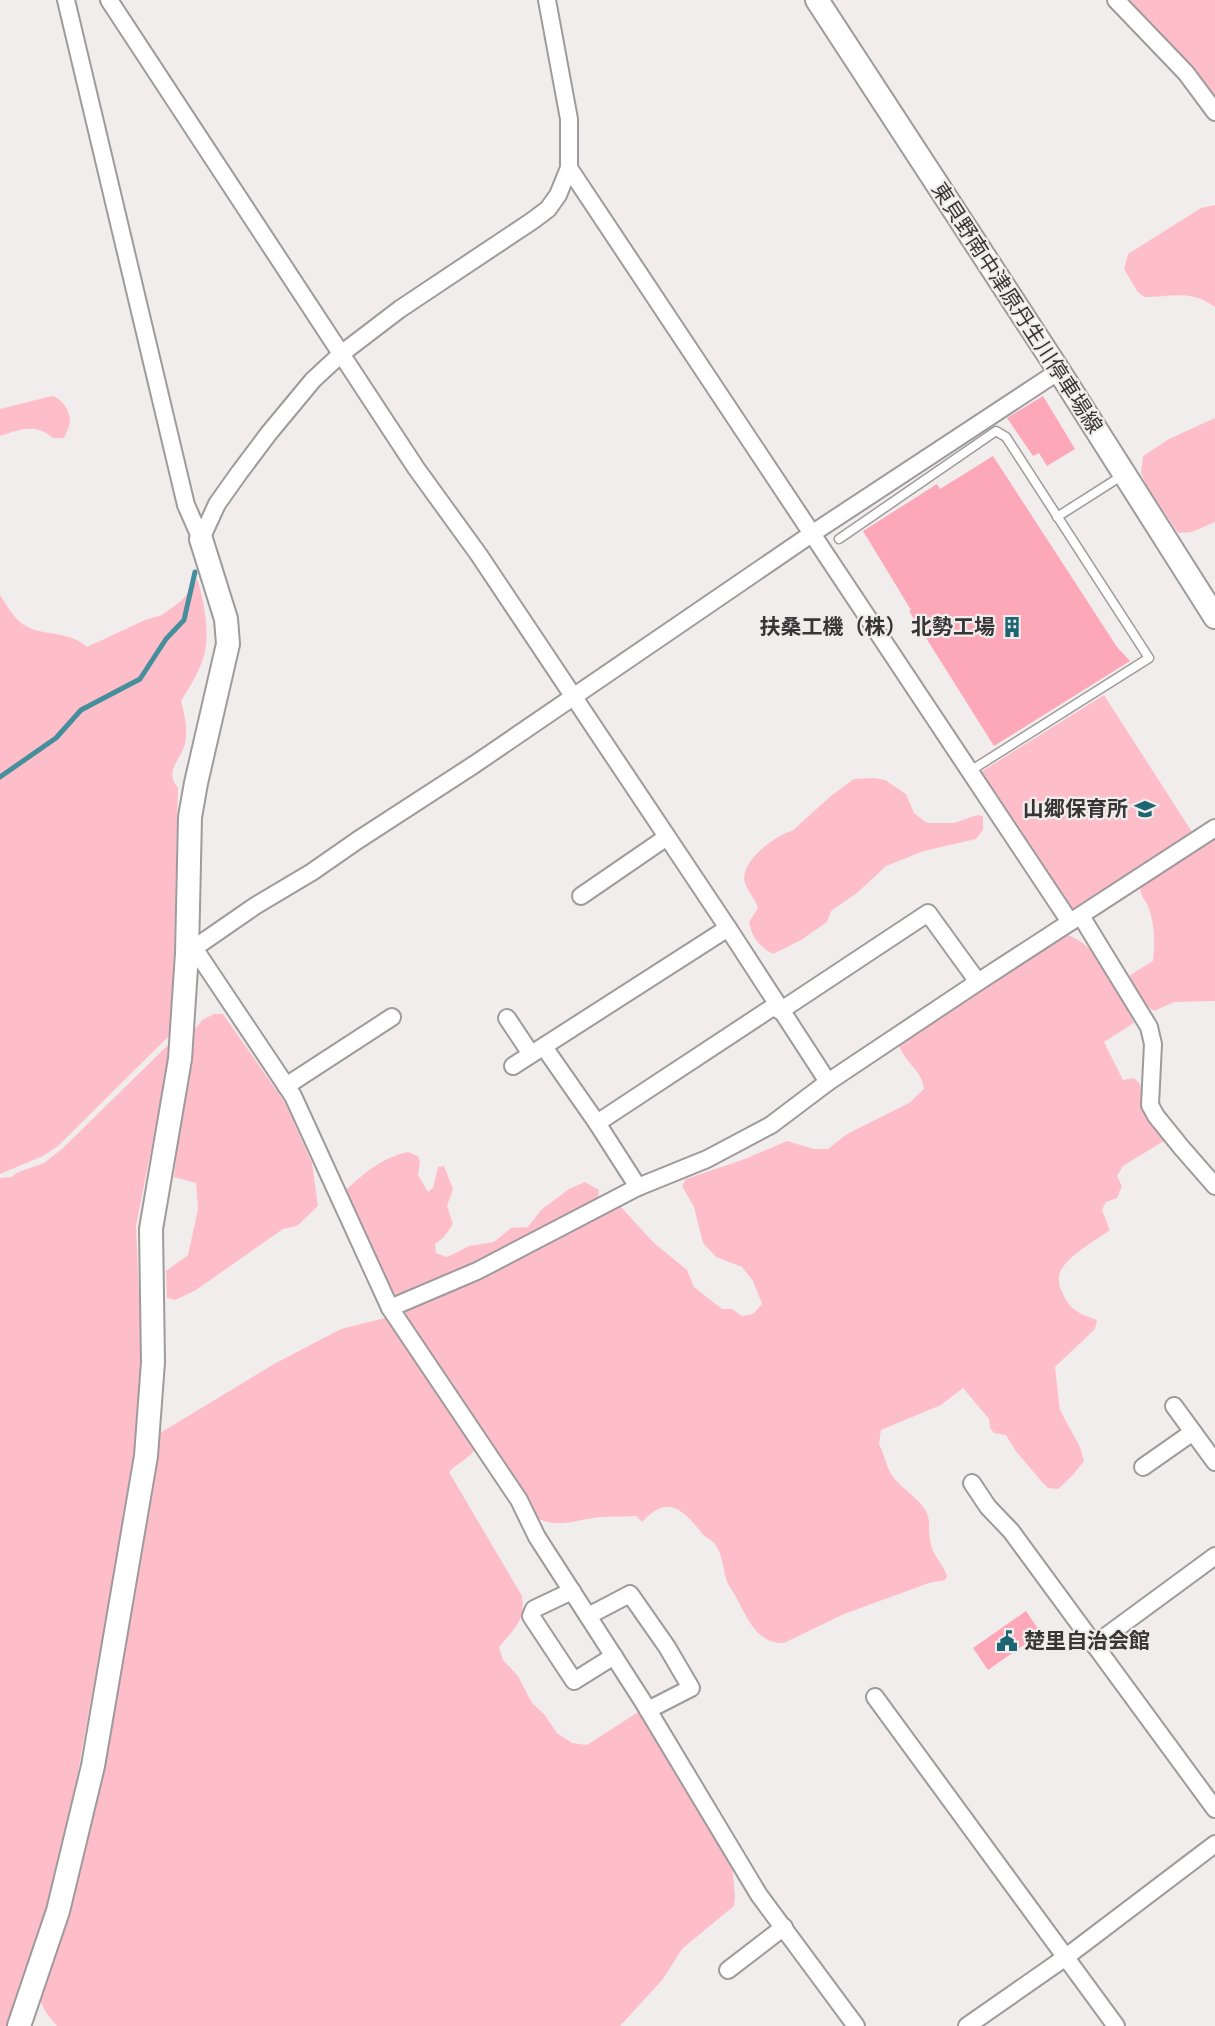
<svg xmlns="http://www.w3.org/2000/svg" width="1215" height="2026" font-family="Rubik,'Noto Sans JP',sans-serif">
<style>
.green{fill:#febec9}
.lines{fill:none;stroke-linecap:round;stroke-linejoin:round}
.stream{stroke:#458f9d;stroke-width:5}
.building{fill:#fca8b8}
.lane-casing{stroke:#9f9a9b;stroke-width:11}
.street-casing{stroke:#9f9a9b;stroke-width:20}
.secondary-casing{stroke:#9f9a9b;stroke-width:26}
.lane{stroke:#fff;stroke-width:8}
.street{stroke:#fff;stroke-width:16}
.secondary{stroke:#fff;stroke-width:22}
.labels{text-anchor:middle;stroke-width:4.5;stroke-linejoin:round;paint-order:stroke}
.street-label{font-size:21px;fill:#373536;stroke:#f2eded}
.poi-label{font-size:21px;font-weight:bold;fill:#373536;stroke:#f2eded;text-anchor:end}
</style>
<rect width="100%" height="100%" fill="#f2eded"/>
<g class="green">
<path d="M1126,0H1215V99Z"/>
<path d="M1215,205V307C1189,289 1174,297 1144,297L1137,291L1124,269L1128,254L1201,208Z"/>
<path d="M52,396C62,398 71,412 70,423C69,428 66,433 64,438H53C35,423 21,429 0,436V409Z"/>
<path d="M1215,418V522L1192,532L1178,533L1146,485L1141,473L1143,456L1169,439Z"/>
<path d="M197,578C204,601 211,636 203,659C198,674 189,688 181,701C185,716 188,729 185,744C180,762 164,770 178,788L172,1033L58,1146L43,1156L0,1174V595C6,604 12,615 20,622C39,638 69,629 87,647L145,620L162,615L181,601L193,588Z"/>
<path d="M1104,695L1192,832L1077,909L1067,907L979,773Z"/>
<path d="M874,778L885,780L906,794L914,813L927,823H954L977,815L983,816V830L976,839L924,851L886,866L857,893L831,911L827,922L801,940L773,954C759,946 752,938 749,922L758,908C755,899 748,892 745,883C738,863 775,835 792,831L832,795L854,779Z"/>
<path d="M1215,840V1001L1174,1002L1154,1011C1142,1003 1131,991 1130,975L1153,961C1155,943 1155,926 1149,909C1146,899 1141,899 1140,887Z"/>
<path d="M1065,934C1102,946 1117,991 1134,1023L1104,1042L1123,1080L1134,1078L1140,1084L1143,1102L1167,1139L1123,1166L1117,1176L1122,1186L1117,1198L1106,1202L1102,1210L1110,1230C1096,1240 1060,1260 1059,1277C1058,1284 1061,1290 1064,1296C1070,1310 1082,1315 1097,1320L1095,1329L1055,1367L1060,1410L1080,1447L1084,1461L1073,1475L1058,1489L1048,1488L1042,1482L1015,1450L1006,1435L994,1433L990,1428L989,1419L963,1388L941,1405L881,1430L879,1444C885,1455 886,1468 894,1478C904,1490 918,1498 926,1511C931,1520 928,1530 930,1539C932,1556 942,1561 947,1576L945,1580L929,1583L844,1614L784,1643C758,1644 748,1620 737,1599C734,1592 728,1586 726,1579C723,1568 722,1553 715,1544C711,1539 704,1537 701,1532C682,1509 668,1494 642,1522L636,1516C624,1517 613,1516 602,1517C576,1519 556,1531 532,1515L400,1313L405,1308L620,1206L653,1242L687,1270L694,1287L722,1309H732L742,1316L753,1314L762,1304L753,1281L742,1267L716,1257L703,1243L694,1207L682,1186L686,1179L745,1159L787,1141L814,1149H828L847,1134L909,1103L924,1089C921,1068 905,1064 899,1045Z"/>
<path d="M214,1014H223L284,1101L312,1163L318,1206L297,1226L283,1229L196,1290L175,1300L167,1298L166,1271L188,1255L198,1209L196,1183L174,1177L191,1034L202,1020Z"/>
<path d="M168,1045H171V1049L136,1226L142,1365L139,1433L71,1811L47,1912L8,2026H0V1178L12,1177L16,1173L44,1163L63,1148Z"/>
<path d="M408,1152L418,1156L420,1162L418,1175L428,1192L433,1188L438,1167L444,1166L453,1189L447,1206L453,1224L444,1237L435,1244L436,1253L447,1257L469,1246L494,1242L511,1228L528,1227L541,1210L569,1189L585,1182L599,1190L598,1201L481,1261L397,1297L393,1292L346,1190C364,1173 383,1157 408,1152Z"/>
<path d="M389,1317L475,1449C469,1459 457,1463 449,1472L522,1596C526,1621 514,1629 499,1647L503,1660L518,1676L532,1703L544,1714L557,1733L572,1743L587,1745L638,1712L732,1865L735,1895L734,1906L682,1949L663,1979L620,2026H57L47,2014L40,2001L65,1914L100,1766L160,1433L274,1364L341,1329Z"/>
</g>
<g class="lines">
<path class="stream" d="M0,777L56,738L81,710L140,679L166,639L184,620L195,572"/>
</g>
<g class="building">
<path d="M1043,396L1075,449L1047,466L1039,453L1033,456L1007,418Z"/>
<path d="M993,456L1117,647L1130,661L994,746L909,611L911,610L863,531L937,484L940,489Z"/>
<path d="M1026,1611L1041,1633L988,1670L973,1648Z"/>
</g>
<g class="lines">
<defs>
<g id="lane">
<path d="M1057,517L1123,475"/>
<path d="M839,539L996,431L1006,437L1149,658L970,771"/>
</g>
<g id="street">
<path d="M66,0L186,505L201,539"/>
<path d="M109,0L416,468L479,555L728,928L828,1082"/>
<path d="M1116,0L1186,73L1215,112"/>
<path d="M569,168L1070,922"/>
<path d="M201,539L217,504L239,473L269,433L313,380L341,354L400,309L532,221L548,209L558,195L569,168V119L547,0"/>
<path d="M581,896L667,837"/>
<path d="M1081,916L1149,1027L1153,1044L1150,1105L1156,1116L1181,1147L1215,1186"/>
<path d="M194,948L293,1096L390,1308L519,1500L537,1537L642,1700L759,1895L856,2026"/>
<path d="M187,953L255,906L312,872L358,840L475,764L813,533L1059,371"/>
<path d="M780,1011L928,913L978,982"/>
<path d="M507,1018L531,1054"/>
<path d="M544,1047L597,1123L638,1187"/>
<path d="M513,1066L728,928"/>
<path d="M286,1086L392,1017"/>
<path d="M597,1123L776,1005"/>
<path d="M390,1308L477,1271L638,1187L707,1159L771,1125L828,1082L978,982L1215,828"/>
<path d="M1174,1406L1215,1462"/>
<path d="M1143,1467L1193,1432"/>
<path d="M972,1483L988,1507L1011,1531L1215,1809"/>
<path d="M572,1591L534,1609L531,1616L574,1681L614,1656"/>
<path d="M588,1616L630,1594L667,1647L691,1688L648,1710"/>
<path d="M1094,1645L1215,1556"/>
<path d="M875,1697L1116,2026"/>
<path d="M728,1970L784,1927"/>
<path d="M967,2026L1066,1957L1215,1844"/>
</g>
<g id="secondary">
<path d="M817,0L1059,371L1215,617"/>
<path d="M19,2026L58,1911L93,1766L146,1456L153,1362L151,1229L180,1059L187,953L190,817L196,783L228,644L226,619L201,539"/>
</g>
</defs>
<use href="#lane" class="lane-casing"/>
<use href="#street" class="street-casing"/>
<use href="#secondary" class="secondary-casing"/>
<use href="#lane" class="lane"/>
<use href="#street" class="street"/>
<use href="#secondary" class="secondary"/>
</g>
<defs>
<symbol id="building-bare" viewBox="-9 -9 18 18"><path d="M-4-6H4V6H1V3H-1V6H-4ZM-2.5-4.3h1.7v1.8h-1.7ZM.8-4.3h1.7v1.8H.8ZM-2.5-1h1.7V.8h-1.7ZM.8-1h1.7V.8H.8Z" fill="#1c6572" stroke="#f2eded" stroke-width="2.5" paint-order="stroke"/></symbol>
<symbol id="school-bare" viewBox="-9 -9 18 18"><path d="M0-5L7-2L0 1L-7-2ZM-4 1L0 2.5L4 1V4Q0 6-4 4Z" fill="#1c6572" stroke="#f2eded" stroke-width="2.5" paint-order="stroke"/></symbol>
<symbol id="civic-bare" viewBox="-9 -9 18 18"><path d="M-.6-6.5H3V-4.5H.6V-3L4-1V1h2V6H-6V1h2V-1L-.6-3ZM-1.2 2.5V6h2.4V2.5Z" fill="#1c6572" stroke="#f2eded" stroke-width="2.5" paint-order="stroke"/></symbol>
</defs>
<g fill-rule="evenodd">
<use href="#building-bare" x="997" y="612" width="30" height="30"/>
<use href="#school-bare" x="1130" y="794" width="30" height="30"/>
<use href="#civic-bare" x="992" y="1626" width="30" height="30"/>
</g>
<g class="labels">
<g class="street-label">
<text transform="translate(1017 308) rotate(57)" y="7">東貝野南中津原丹生川停車場線</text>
</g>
<g class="poi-label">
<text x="995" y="634">扶桑工機（株） 北勢工場</text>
<text x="1128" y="816">山郷保育所</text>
<text x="1024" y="1648" text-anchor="start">楚里自治会館</text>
</g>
</g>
</svg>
